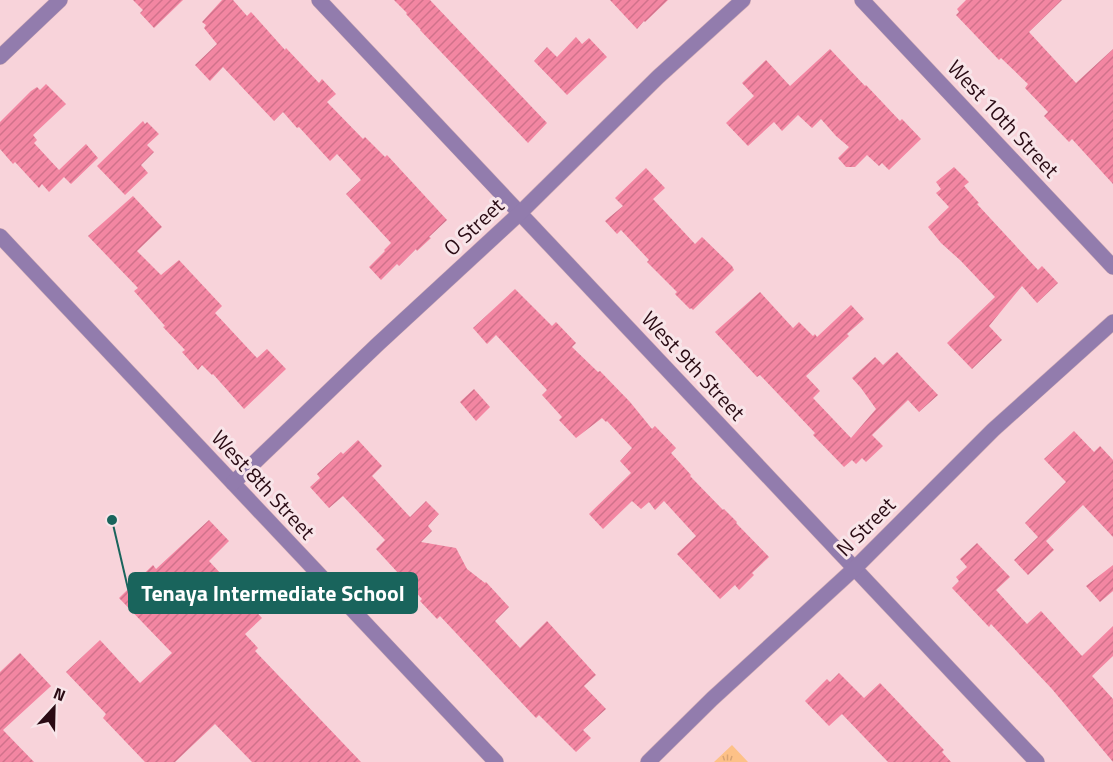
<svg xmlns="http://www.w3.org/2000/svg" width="1113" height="762" font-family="'Titillium Web',sans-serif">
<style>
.park{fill:url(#park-tufts)}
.building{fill:url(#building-hatch)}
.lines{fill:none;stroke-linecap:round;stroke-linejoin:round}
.minor-casing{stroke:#d3afb6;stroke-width:16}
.minor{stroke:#927cad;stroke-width:15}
.labels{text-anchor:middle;stroke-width:6;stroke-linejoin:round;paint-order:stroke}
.street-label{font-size:21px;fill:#2a0b14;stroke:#f8e5e9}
.leader{fill:none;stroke:#19645c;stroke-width:2}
.callout-dot{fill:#19645c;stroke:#f8e5e9;stroke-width:2}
.callout{fill:#19645c;stroke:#19645c;stroke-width:2}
.callout-label{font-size:22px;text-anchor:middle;font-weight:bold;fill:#fff}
</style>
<defs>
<pattern id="park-tufts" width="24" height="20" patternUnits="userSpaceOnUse" patternTransform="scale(1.5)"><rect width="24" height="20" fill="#fdc187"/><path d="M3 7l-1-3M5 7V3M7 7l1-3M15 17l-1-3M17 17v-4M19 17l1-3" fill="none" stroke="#d9a474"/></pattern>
<pattern id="building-hatch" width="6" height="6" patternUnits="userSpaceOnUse" patternTransform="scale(1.5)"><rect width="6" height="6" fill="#f386a2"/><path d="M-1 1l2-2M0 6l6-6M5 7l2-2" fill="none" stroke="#d0728b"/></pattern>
</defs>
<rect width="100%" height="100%" fill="#f8d3da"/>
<path class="park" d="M732,745L748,762H714Z"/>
<g class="building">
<path d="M133,0H183L154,28L140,13L143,10Z"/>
<path d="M222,0H233L247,16L251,12L285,50L286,48L319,83L322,79L336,94L327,102L363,139L365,137L385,157L387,155L447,220L429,237L431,238L417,251L416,249L399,266L397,264L381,280L369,267L385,251L384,250L391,243L346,194L361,180L337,154L330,161L299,127L297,128L283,112L274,121L223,67L210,81L195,65L217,44L204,28L206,25L202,22Z"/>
<path d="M394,0H430L547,123L528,143L420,30H421L406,14L407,13Z"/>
<path d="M610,0H668L645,22L644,21L637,29Z"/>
<path d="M966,0H1062L1029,32L1076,83L1113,49V184L1072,139L1069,142L1044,116L1048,112L1025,88L1028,84L1001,58L999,60L956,15L959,12L957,9Z"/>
<path d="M576,37L582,44L589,38L607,57L567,95L534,61L547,47L557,57Z"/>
<path d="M830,49L865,86L866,85L900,121L902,119L921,139L889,170L882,163L879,166L867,155L855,167H846L838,158L849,147L836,136L821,119L812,128L798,115L782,131L774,122L748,146L726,123L754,96L742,83L766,60L790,86Z"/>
<path d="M46,84L66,104L33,135L37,140L34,143L59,170L86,144L98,158L71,184L64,177L49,192L42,184L39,188L15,162L13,164L0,149V122L31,91L37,87L40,90Z"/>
<path d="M143,121L145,124L147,122L159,134L147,145L154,152L141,165L148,173L125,195L97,166Z"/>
<path d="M954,167L969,182L964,186L979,203L977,204L1038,270L1042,266L1058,283L1037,303L1022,286L989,326L1002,340L972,369L947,343L995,297L961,261L941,243L928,227L949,207L936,193L941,189L936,182Z"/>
<path d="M646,168L665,188L653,199L695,244L702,237L732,266L734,270L693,310L691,308L690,309L675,294L677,292L647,262L649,260L621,230L617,234L605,221L623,206L615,198Z"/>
<path d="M133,196L162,227L137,251L161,275L179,260L222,306L215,313L257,358L267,349L286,369L244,409L213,374L212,375L202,365L198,370L182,352L185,350L163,327L165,326L134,291L138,288L88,236Z"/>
<path d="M515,289L552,326L556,322L576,343L572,347L598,372L600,371L630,402L652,429L655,426L676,448L671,453L691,475L690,476L723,510L724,509L737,522L736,523L769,557L752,573L754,575L739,590L735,585L720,599L677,554L696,536L664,501L655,510L649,502L641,509L632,501L603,529L589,514L631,473L620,461L632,448L607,421L606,422L602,418L576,438L559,420L562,417L542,395L547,390L496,335L487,344L473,328Z"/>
<path d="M760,292L793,328L799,322L813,336L815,334L817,337L851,305L864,319L847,334L849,336L806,376L820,391L813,398L851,438L876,409L861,388L852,378L875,357L883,365L897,352L938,395L919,412L908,400L872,435L883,446L866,462L862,458L856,464L852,460L844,467L813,435L815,433L760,375L757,377L715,332Z"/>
<path d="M474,389L490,407L476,421L460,402Z"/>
<path d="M1074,431L1094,452L1100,446L1113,460V537L1083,505L1046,541L1054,550L1028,575L1014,560L1038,537L1025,523L1066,482L1044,459Z"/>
<path d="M358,440L382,466L372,476L410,517L426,501L439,514L428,526L432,531L421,542L456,548L467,569L485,583L486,582L509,607L495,621L520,648L547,621L596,675L584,686L606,709L583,730L591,738L576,752L539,715L536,718L440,616L437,619L420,601L422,599L376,549L385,540L343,496L329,508L310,487L320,478L317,474L341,452L343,454Z"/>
<path d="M209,520L229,541L209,561L262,618L245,634L258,648L255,651L361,762H252L215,724L175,762H145L103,718L106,714L66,672L100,640L140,683L172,653L119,598L153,565L156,569Z"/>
<path d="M977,543L1010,577L996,590L1027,624L1041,611L1082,656L1113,626V656L1092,676L1113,699V762L1052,689L991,624L989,627L952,588L959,581L956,577L967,567L960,559Z"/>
<path d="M1113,565V591L1100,602L1086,586Z"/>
<path d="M20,653L51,686L3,730L34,762H0V672Z"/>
<path d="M839,673L864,698L880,683L944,750L942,752L951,762H888L842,714L829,726L805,701L827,679L830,682Z"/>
</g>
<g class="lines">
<defs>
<g id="minor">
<path d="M319,0L1037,762"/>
<path d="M862,0L1113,267"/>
<path d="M0,57L60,0"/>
<path d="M0,236L496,762"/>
<path d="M233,483L377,345L520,213L658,77L743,0"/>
<path d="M648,762L712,699L855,568L993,430L1113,322"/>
</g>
</defs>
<use href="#minor" class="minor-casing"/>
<use href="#minor" class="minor"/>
</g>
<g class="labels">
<g class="street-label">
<text transform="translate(1003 119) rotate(47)" y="7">West 10th Street</text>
<text transform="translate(474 227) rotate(-43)" y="7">O Street</text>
<text transform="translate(693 366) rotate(47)" y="7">West 9th Street</text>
<text transform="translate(263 485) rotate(47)" y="7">West 8th Street</text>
<text transform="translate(866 527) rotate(-45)" y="7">N Street</text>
</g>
</g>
<path class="leader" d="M112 520L129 593"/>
<circle class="callout-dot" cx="112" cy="520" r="6"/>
<rect class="callout" x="129" y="573" width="288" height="40" rx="6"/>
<g class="callout-label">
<text x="273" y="601">Tenaya Intermediate School</text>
</g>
<g transform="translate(54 708) rotate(22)" stroke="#f8e5e9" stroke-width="4.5" paint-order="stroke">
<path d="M0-4.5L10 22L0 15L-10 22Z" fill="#2a0b14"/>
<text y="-9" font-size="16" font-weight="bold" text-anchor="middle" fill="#2a0b14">N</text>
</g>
</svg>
